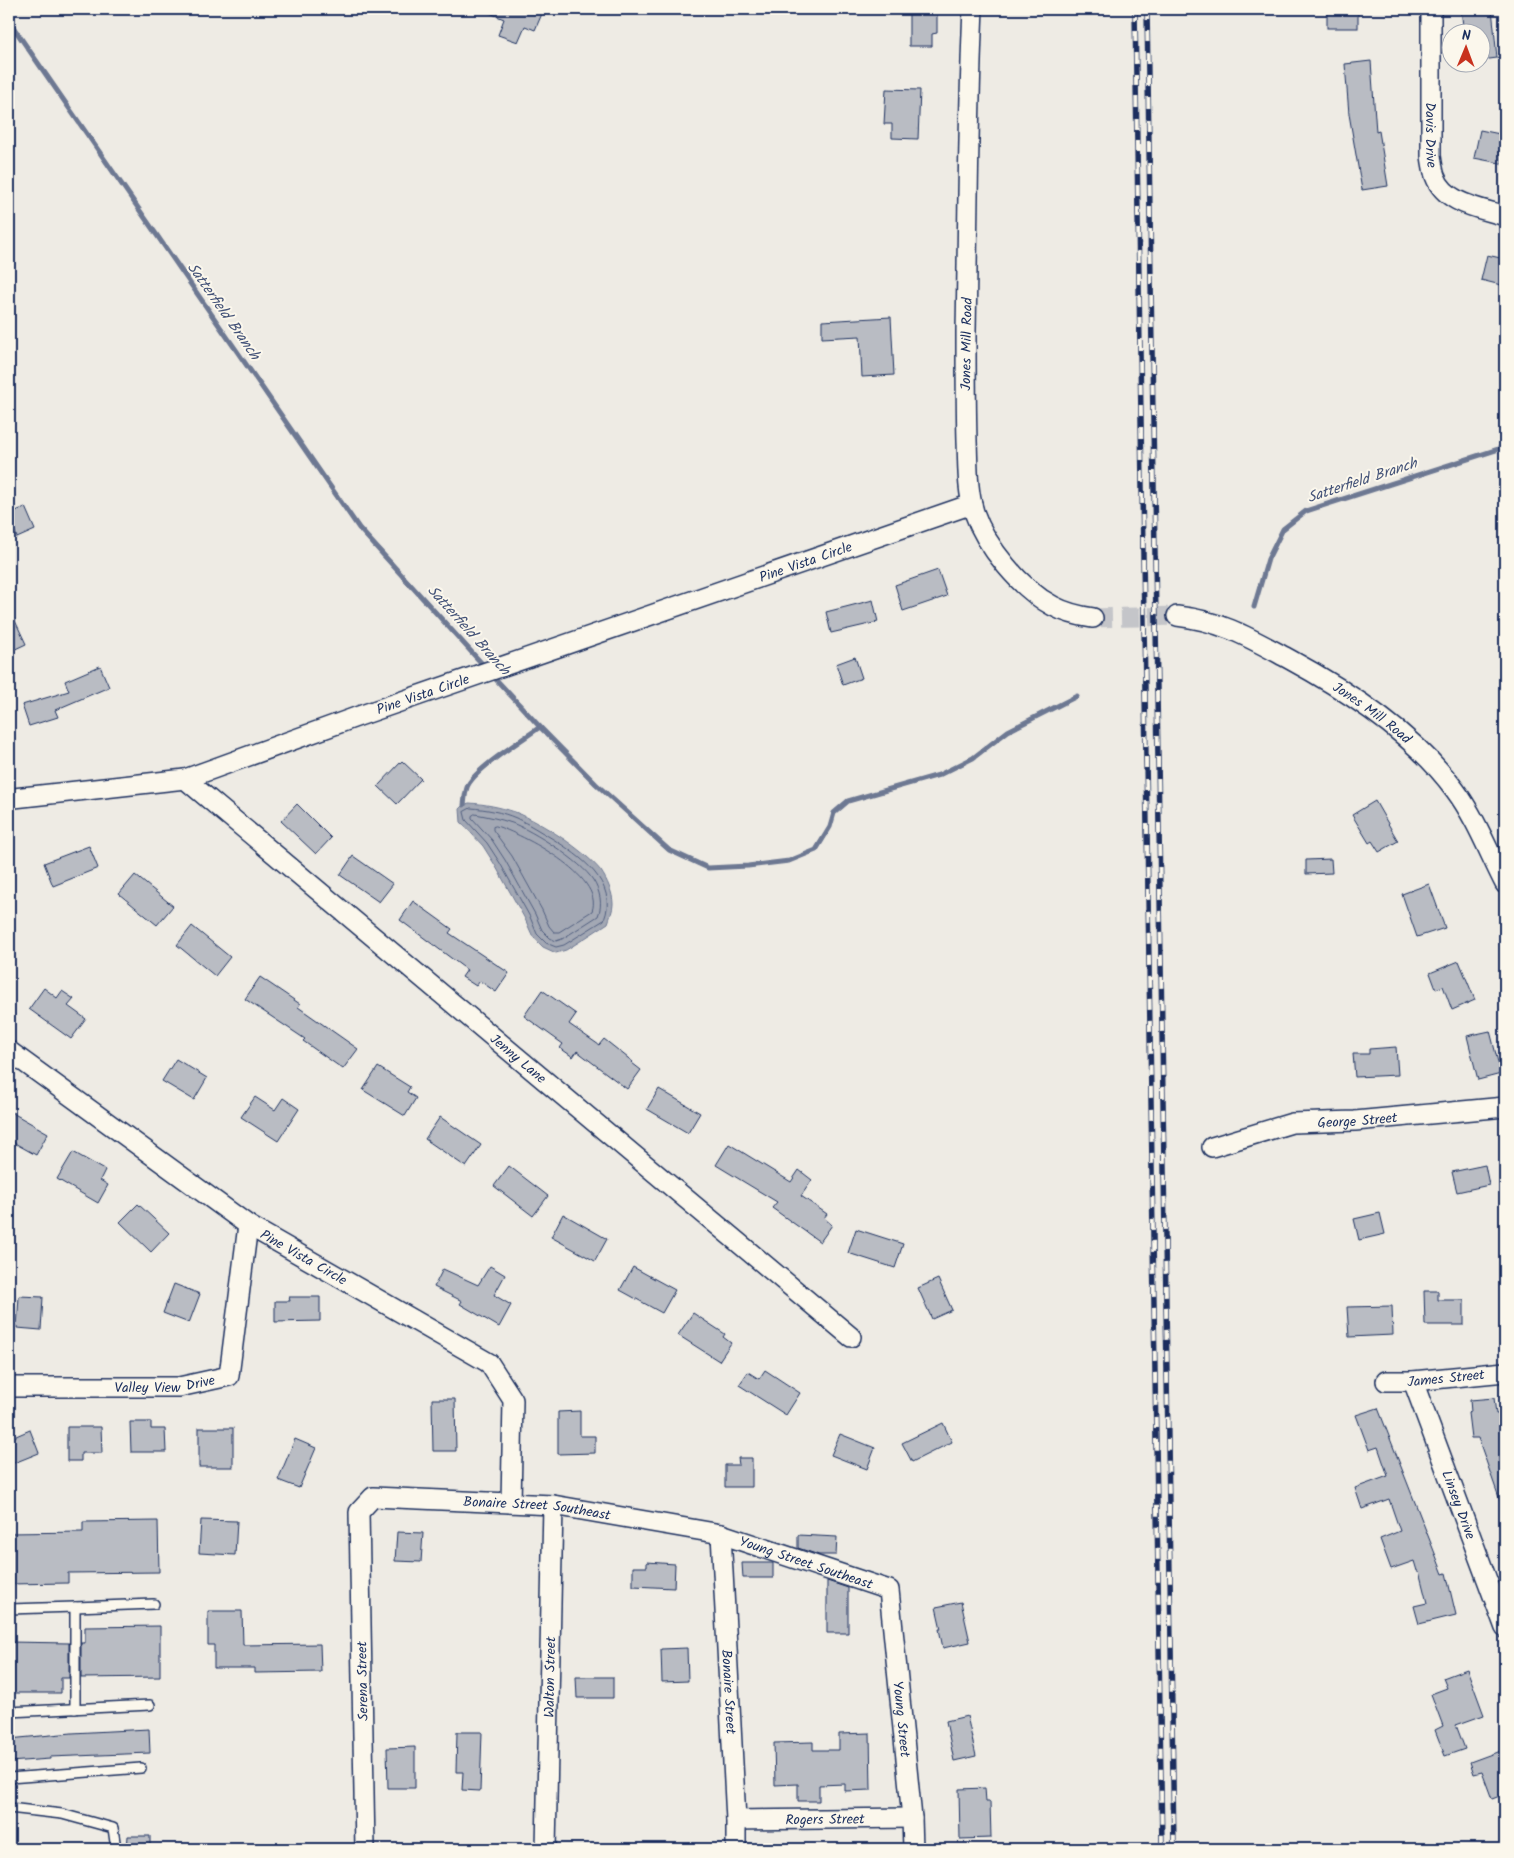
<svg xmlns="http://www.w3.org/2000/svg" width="1514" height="1858" font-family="Kalam,sans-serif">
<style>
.water{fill:#a3a8b4;stroke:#6d7892}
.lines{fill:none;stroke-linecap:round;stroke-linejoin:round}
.shore{stroke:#515f80;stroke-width:1}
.stream{stroke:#6d7892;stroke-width:5}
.building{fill:#b9bcc3;stroke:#1b2f5e}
.minor-tunnel{stroke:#c4c5c9;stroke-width:19;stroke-dasharray:19 9;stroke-linecap:butt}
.service-casing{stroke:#1b2f5e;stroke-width:12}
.minor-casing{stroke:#1b2f5e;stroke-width:22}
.service{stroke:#fbf7ec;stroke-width:9}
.minor{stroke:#fbf7ec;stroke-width:19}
.rail-casing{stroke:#1b2f5e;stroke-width:5.5}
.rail{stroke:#fbf7ec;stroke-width:4;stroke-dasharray:11;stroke-linecap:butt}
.labels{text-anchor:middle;stroke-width:4;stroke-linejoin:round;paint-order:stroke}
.street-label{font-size:14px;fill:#1b2f5e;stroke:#fbf7ec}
.water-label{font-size:15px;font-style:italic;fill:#445378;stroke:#fbf7ec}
</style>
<rect width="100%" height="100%" fill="#eeebe4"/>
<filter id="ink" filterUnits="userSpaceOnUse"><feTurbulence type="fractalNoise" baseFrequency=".02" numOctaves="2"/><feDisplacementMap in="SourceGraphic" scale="10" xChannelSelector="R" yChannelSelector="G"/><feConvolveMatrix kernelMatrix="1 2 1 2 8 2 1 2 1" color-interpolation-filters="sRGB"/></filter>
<g filter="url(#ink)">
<path class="water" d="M469,803C485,804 500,807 515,812C541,822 584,850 601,871C607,880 613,893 613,904C613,910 610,917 608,923L579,942L566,950L556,953L543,947L533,937L525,919L495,865L483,846L461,822L460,809L464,805Z"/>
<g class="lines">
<g class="shore">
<path d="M471,808C486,809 502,812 516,818C529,824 541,832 553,839C580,856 619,883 604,920L564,945L556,947L546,943L537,934L530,917L500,863L487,843L466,820L464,812Z"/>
<path d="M475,814C487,816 500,819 512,823C533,831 581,861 593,880C600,891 603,904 598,916L562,939L556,941L550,938L542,930L535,914L505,860L492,840L472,818V816Z"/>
<path d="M496,826C522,834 605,876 592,911L559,932H554L549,926L542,910L512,856L493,830V827Z"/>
</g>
<g class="stream">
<path d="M9,21L359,528L485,667"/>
<path d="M1254,607L1268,559L1283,529L1306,511L1505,447"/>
<path d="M491,674L540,727L596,784L669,850L708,868L748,866L789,861L816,850L830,827L834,813L848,801L939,775L973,758L1008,731L1077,696"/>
<path d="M464,805C465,798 465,791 468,785C478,767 522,740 540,727"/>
</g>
</g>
<g class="building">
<path d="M480,9H544L535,30L525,26L518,42L498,35L504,19Z"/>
<path d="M909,9H937V33L932,34V46H909Z"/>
<rect x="1327" y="9" width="31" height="19"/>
<path d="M1461,9H1492L1497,58L1482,60V32H1470V25L1463,26Z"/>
<path d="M1371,61L1376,132L1379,131L1388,186L1362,190L1349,114L1345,64Z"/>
<path d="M886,89L920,90L918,139L892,138V124H884Z"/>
<path d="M1480,130L1505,135V164L1474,158Z"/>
<path d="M1487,255L1505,259V286L1481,280Z"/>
<path d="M891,317L894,375L862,377L860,336L822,338V321Z"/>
<path d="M25,507L35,530L17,538L9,514Z"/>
<path d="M938,570L947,596L903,611L895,585Z"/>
<path d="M873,600L878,622L831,633L826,612Z"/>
<path d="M9,608L26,644L9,652Z"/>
<path d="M855,657L862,678L843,685L836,664Z"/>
<path d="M100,666L109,687L55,710L58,717L29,726L22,705L69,691L65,681Z"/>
<path d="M402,761L421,779L397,804L378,786Z"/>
<path d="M1375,801L1398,841L1379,852L1372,841L1369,843L1352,815Z"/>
<path d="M297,804L331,838L316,854L281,821Z"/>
<path d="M89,846L98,868L53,886L44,863Z"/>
<path d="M353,856L393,884L379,902L340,875Z"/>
<path d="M1331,859L1332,873L1306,874V860Z"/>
<path d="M135,875L173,906L157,925L119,894Z"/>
<path d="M1429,884L1445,928L1417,937L1402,894Z"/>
<path d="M413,901L452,929L449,933L509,973L496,992L480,981L476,986L462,977L467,970L400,920Z"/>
<path d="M192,926L230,957L215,976L177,945Z"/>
<path d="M1459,961L1475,1000L1452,1010L1443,986L1436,989L1430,973Z"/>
<path d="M260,977L300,1004L298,1007L358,1049L343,1069L303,1041L305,1039L245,999Z"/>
<path d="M44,988L57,998L62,991L74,999L68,1006L86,1019L71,1039L29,1009Z"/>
<path d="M542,990L576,1014L569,1024L599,1045L604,1039L633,1062L632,1063L641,1070L627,1089L577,1051L573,1057L560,1048L563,1044L524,1016Z"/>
<path d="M1490,1031L1501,1074L1478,1080L1467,1036Z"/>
<path d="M1396,1047L1398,1075L1355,1077L1353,1054H1369V1049Z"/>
<path d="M176,1059L207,1078L194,1100L162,1081Z"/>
<path d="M378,1067L410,1087L407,1092L416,1098L405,1116L363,1090Z"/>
<path d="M659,1089L700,1113L688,1133L647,1109Z"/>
<path d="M255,1097L275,1110L283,1098L299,1109L278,1141L241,1117Z"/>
<path d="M9,1111L48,1133L36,1155L9,1140Z"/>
<path d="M440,1117L481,1145L466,1167L425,1139Z"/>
<path d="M729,1144L791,1182L799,1170L812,1180L801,1196L827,1214L824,1218L832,1225L820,1242L772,1208L777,1202L716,1165Z"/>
<path d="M73,1152L105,1170L100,1180L108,1185L98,1203L57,1179Z"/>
<path d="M1485,1165L1489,1185L1457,1192L1452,1172Z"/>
<path d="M509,1166L548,1196L533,1216L494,1186Z"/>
<path d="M138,1204L169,1233L151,1252L120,1222Z"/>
<path d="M1380,1213L1385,1234L1359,1240L1354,1219Z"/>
<path d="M563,1214L607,1239L595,1261L551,1237Z"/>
<path d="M856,1229L903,1244L895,1268L848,1253Z"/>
<path d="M490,1266L505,1275L494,1295L511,1305L499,1327L460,1304L462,1301L434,1287L443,1269L478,1285Z"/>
<path d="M633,1267L675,1290L662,1313L620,1290Z"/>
<path d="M938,1279L952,1310L932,1319L918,1288Z"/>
<path d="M174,1284L200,1294L189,1323L163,1313Z"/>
<path d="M1424,1291H1438V1300H1464V1325H1425Z"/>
<path d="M19,1296L43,1297L41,1330L17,1328Z"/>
<path d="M289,1297H320V1321L275,1322V1301H290Z"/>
<path d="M1392,1306L1393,1335L1349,1337L1347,1307Z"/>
<path d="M693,1313L725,1334L723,1337L731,1343L719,1361L678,1335Z"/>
<path d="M765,1370L800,1393L786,1415L739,1385L748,1372L759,1379Z"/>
<path d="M1494,1398L1496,1414L1505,1413V1509H1503L1478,1438H1471L1468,1413L1471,1412L1470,1400Z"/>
<path d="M432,1399H455L456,1451H433Z"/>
<path d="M1378,1408L1443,1574L1446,1573L1456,1615L1419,1624L1414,1606L1427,1603L1419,1571H1417L1414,1561L1391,1569L1380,1539L1400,1531L1389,1499L1362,1509L1355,1488L1388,1476L1378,1447L1369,1450L1356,1415Z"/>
<path d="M580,1411V1436H595V1453L558,1454V1412Z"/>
<path d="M130,1422H151V1429H165L166,1452H131Z"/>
<path d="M943,1423L952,1442L912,1462L902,1443Z"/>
<path d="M67,1427H101L102,1453H81V1461H67Z"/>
<rect x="199" y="1428" width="34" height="39"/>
<path d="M30,1430L39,1453L9,1465V1439Z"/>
<path d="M840,1434L875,1448L867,1469L831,1455Z"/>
<path d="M295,1439L316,1448L299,1488L278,1480Z"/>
<path d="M738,1458H752V1487H725V1465H739Z"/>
<path d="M201,1520L237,1521L235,1555L199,1553Z"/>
<path d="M158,1521L159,1572L68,1573V1583L9,1584V1533L83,1532V1522Z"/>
<path d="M397,1532L423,1533L421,1562L395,1561Z"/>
<path d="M798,1535L837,1537L836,1555H819L798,1548Z"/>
<path d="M647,1562L675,1564L674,1588L633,1586V1567H647Z"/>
<path d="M742,1563H773V1578H743Z"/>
<path d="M827,1581L848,1588V1633H827Z"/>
<path d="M961,1602L970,1642L943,1648L939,1629H941L936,1607Z"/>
<path d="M208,1611H242L243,1645L320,1644L321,1672L255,1673V1668H214V1645H208Z"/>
<path d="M160,1626V1677L81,1678V1643H85V1627Z"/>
<path d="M9,1642L69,1643V1678H61V1693H9Z"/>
<path d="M687,1648L688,1681L662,1682L661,1649Z"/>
<path d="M1467,1669L1484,1715L1456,1725L1465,1749L1445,1756L1435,1730L1443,1726L1431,1694L1447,1688L1443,1678Z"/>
<path d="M576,1677H613V1698H577Z"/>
<path d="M967,1716L976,1756L954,1761L946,1721Z"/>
<path d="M149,1729L150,1753L50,1757V1759L9,1762V1739L72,1733Z"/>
<path d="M457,1732H482L480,1791L462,1790L463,1772H456Z"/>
<path d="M870,1733L871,1790L845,1791V1784L819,1785V1801H798V1784L775,1785L774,1743L813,1742V1750H839V1734Z"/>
<path d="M415,1747V1788H388L387,1748Z"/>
<path d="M1500,1751L1505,1767V1794L1492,1799L1482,1772L1474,1774L1470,1762Z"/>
<path d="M985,1788L986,1802H990L991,1838L960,1839L959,1789Z"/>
<path d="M128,1836H150V1849H127Z"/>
</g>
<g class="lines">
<path class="minor-tunnel" d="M1093,618L1177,616"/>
<defs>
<g id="service">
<path d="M75,1607L154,1604"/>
<path d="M9,1609L75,1607V1709"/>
<path d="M9,1712L150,1705"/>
<path d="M9,1778L141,1768"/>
<path d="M9,1808L62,1814L113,1828L116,1849"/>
</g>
<g id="minor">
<path d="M973,9C968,116 968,223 966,331C966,368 966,404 967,441C968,465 967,489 974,512C986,547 1021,589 1053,606C1066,613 1079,616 1093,618"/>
<path id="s1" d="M1431,9V156C1432,163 1433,170 1435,176C1445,204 1480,208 1505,216"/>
<path id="s2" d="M1177,616C1222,621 1250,638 1289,659C1348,691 1415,735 1455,790C1476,818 1489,853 1505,884"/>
<path id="s3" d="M185,779L851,1337"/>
<path id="s4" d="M9,800L14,798L185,779L359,716L972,504"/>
<path id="s5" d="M9,1051L248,1225L489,1363L513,1400L511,1503"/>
<path id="s6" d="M1212,1147L1292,1123L1355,1121L1505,1107"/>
<path id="s7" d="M1386,1381H1413L1505,1372"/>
<path id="s8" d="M1413,1381L1505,1628"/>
<path id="s9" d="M9,1387H179L229,1376L248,1225"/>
<path id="s10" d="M721,1534L736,1820V1849"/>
<path id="s11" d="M736,1820L912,1818"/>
<path id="s12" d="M365,1849L359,1512L373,1497L553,1505L721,1534L889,1590L912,1818L913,1849"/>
<path id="s13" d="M546,1849L553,1505"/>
</g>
</defs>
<use href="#service" class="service-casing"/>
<use href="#minor" class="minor-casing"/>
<use href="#service" class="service"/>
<use href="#minor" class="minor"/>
<defs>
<g id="rail">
<path d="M1135,9L1162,1849"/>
<path d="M1147,9L1174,1849"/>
</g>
</defs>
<use href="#rail" class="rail-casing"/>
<use href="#rail" class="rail"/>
</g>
</g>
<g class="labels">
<g class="street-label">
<text dy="5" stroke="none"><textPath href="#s1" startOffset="126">Davis Drive</textPath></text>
<text transform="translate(966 344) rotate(-89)" y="5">Jones Mill Road</text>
<text dy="5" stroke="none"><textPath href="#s4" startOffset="835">Pine Vista Circle</textPath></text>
<text dy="5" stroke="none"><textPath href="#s4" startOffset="430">Pine Vista Circle</textPath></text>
<text dy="5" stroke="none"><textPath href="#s2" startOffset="220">Jones Mill Road</textPath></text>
<text dy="5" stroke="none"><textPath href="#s3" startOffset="435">Jenny Lane</textPath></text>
<text dy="5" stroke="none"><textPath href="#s6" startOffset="149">George Street</textPath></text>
<text dy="5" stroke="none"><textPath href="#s5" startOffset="360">Pine Vista Circle</textPath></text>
<text dy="5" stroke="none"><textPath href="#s7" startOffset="60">James Street</textPath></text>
<text dy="5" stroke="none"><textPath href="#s9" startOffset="156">Valley View Drive</textPath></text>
<text dy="5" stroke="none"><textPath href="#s8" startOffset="132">Linsey Drive</textPath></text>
<text dy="5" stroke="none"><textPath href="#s12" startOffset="522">Bonaire Street Southeast</textPath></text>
<text dy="5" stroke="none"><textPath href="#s12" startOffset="798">Young Street Southeast</textPath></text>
<text dy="5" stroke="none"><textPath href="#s13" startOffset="172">Walton Street</textPath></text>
<text transform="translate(362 1681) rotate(-91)" y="5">Serena Street</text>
<text dy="5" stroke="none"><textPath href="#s10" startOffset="158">Bonaire Street</textPath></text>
<text dy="5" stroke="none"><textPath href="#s12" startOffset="1015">Young Street</textPath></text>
<text dy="5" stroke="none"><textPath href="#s11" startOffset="89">Rogers Street</textPath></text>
</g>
<g class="water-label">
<text transform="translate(224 311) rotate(55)" y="5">Satterfield Branch</text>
<text transform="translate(1362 480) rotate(-18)" y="5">Satterfield Branch</text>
<text transform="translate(469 630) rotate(48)" y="5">Satterfield Branch</text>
</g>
</g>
<rect width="1514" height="1858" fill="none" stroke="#fbf7ec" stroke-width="30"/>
<rect x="15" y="15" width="1484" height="1828" fill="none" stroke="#1b2f5e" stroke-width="2" filter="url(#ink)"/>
<g transform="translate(1466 48) rotate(1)"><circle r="24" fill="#fbf7ec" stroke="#a1a7b3"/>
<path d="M0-4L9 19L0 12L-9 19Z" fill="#c8321e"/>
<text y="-8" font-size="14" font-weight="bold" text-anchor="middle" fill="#1b2f5e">N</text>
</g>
</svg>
